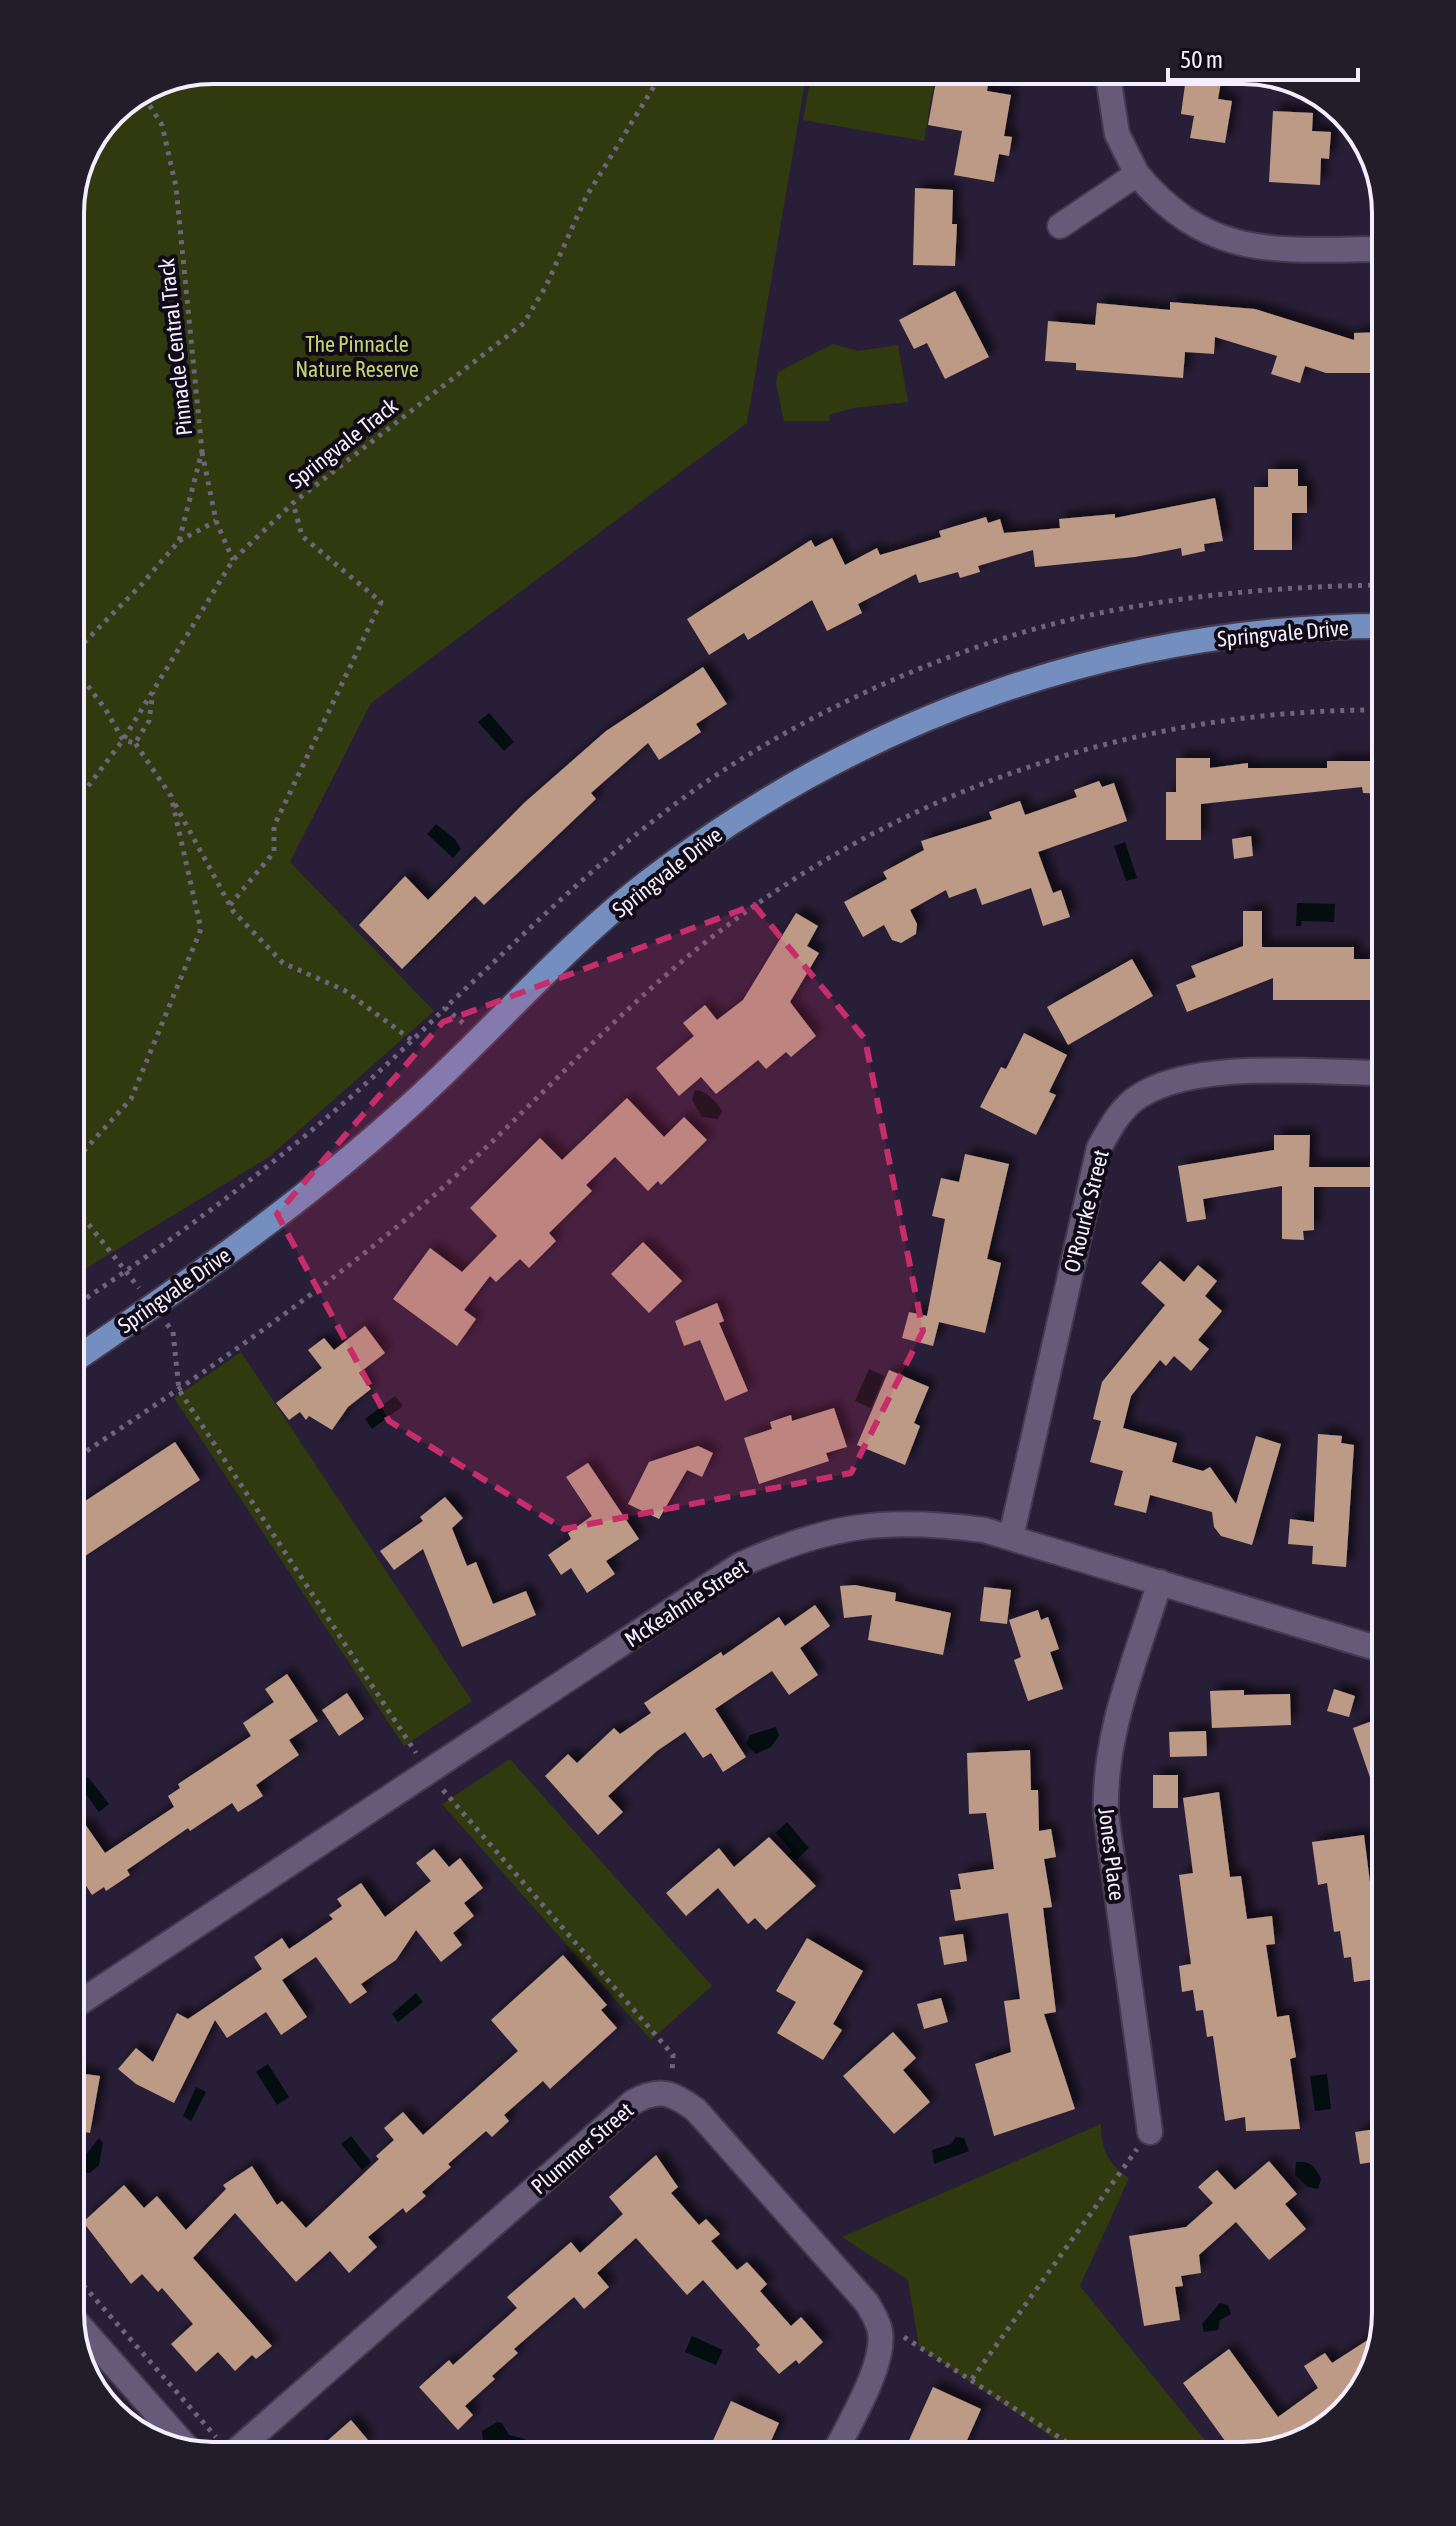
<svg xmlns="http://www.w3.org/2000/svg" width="1456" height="2526" font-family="'Asap Condensed',sans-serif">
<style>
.green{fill:#31390f}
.water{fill:#040e11}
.building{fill:#bc9a86;filter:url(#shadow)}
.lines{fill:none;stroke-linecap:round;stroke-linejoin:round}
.minor-casing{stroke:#443a4f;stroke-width:28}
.major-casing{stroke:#443a4f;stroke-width:28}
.path{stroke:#6e647b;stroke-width:5;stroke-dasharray:4 6;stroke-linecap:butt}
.minor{stroke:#675a79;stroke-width:24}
.major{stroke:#748ebf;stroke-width:24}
.marked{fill:#c72d6b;fill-opacity:0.2;stroke:#c72d6b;stroke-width:6;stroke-dasharray:16 10;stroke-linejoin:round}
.labels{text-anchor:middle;stroke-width:8;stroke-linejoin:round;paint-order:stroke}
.park-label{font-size:22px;fill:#c1d476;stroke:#100b16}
.street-label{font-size:22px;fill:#f4edfe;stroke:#100b16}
.rim{fill:none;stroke:#f4edfe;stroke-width:4}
</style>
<defs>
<filter id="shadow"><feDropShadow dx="7" dy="-7" stdDeviation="4" flood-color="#0009"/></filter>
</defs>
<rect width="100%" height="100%" fill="#291e37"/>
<g class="green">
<path d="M213,70H807L747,423L371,703L290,862L434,1011L269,1157L70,1278V204L112,112L159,81Z"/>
<path d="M812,70H891L935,78L924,141L803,120Z"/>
<path d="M833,344L858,351L898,345L908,402L853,408L829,415L830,421H784L776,383L778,372Z"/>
<path d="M241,1352L472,1701L404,1746L174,1398Z"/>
<path d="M510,1759L712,1986L651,2040L442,1804Z"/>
<path d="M1101,2124C1101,2149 1108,2164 1129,2178L1080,2286L1218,2456H1080L919,2347L908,2280L842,2237Z"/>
</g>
<g class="water">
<path d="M489,713L514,742L504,751L478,722Z"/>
<path d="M436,824L455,839L461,849L453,858L427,834Z"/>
<path d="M1125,842L1137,878L1126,881L1114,846Z"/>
<path d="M1297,903L1335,904L1334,922L1302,921L1301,926H1296Z"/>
<path d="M695,1090C706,1090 717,1102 722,1111L718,1119L702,1117L692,1100Z"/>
<path d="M869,1369L884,1376L871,1408L855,1401Z"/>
<path d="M395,1396L403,1406L372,1429L365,1419Z"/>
<path d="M776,1727L779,1736L771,1747L756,1754L746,1744L750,1735Z"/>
<path d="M81,1778H89L109,1804L99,1812L79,1785Z"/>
<path d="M787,1822L809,1848L797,1859L787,1856L792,1851L776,1833Z"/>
<path d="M416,1993L423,2002L398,2022L392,2014Z"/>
<path d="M268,2064L289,2097L277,2105L256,2072Z"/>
<path d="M1327,2074L1331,2109L1315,2111L1310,2076Z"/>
<path d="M196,2087L206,2092L191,2121L183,2116Z"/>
<path d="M351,2136L371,2162L362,2170L341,2144Z"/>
<path d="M956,2137L964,2138L969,2151L934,2164L932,2150L951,2144Z"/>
<path d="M99,2138L103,2143L99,2165L90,2173H84V2157Z"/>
<path d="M1296,2162C1310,2160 1316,2167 1321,2179L1318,2189L1308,2187L1295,2175Z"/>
<path d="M1220,2303L1228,2305L1231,2314L1220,2320L1218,2330L1204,2332L1202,2324Z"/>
<path d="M692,2336L723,2350L716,2365L685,2352Z"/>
<path d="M497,2422L502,2423L509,2435L525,2439L520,2454L501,2456L483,2440L482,2431Z"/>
</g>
<g class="building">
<path d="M938,70H990L987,91L1011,95L1004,136L1012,137L1009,156L999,154L994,182L954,175L962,131L928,125Z"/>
<path d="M1187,70H1223L1218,99L1232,101L1225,143L1190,138L1194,116L1181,114Z"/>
<path d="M1273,111L1313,113L1312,131L1331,132L1329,159L1321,158L1320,185L1269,182Z"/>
<path d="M915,188L953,190L952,224H957L955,266L913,265Z"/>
<path d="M955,291L989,357L945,379L927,343L914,349L899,320Z"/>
<path d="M1170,302L1255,309L1354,340V333L1386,332V373H1326L1305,366L1300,383L1271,374L1277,356L1215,337L1214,354L1185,352L1183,378L1076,370V363L1045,361L1048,321L1095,325L1097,303L1170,310Z"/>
<path d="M1268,469H1298V486H1307V513H1292V550H1254V487H1268Z"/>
<path d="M1215,498L1223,541L1204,544L1205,551L1182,556L1181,548L1135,557L1035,567L1033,550L978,566L980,572L960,578L958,572L919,583L916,574L858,604L862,613L827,631L812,600L748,640L744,633L709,655L687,619L811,540L815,547L832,538L845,565L877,548L880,555L941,537L939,531L986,517L988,523L1000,519L1004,533L1060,528L1059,519L1115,514V518Z"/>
<path d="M703,667L727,704L696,724L701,732L659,760L648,743L591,793L596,799L484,905L475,896L402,969L359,925L405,876L428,900L524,803L606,731Z"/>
<path d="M1176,758H1210V768L1248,763V768H1327V761H1386V794L1363,793L1362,787L1201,804V840H1166V792H1176Z"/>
<path d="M1099,781L1102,787L1114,783L1127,821L1038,852L1053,893L1061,890L1070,917L1043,926L1031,888L982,905L976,888L949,898L946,890L910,910L917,924L916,934L901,943L892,940L884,925L863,937L844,902L887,879L883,872L924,850L921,841L992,819L989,812L1020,801L1025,815L1077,797L1074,790Z"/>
<path d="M1251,836L1253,856L1234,859L1232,839Z"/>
<path d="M1243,911H1262V947H1354V959H1386V1000H1273V978L1187,1012L1176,985L1196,977L1191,966L1243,946Z"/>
<path d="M796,913L818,926L807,946L819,953L790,1002L816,1036L791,1057L786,1052L766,1069L758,1060L716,1094L701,1077L679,1096L656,1068L694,1036L683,1023L705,1005L717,1020L743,1000Z"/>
<path d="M1132,959L1153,996L1068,1045L1047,1007Z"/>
<path d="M1024,1033L1067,1055L1049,1092L1056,1095L1036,1135L980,1107L1001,1067L1006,1069Z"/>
<path d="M627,1098L664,1137L684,1117L707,1140L661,1185L658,1181L648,1191L615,1157L586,1185L592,1191L549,1233L556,1241L529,1268L520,1259L496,1282L490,1276L464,1310L476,1319L457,1346L393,1299L430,1248L462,1272L497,1236L470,1208L540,1138L562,1160Z"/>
<path d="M1274,1135H1310L1309,1167H1386V1187H1314V1230L1303,1231L1304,1240L1282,1239V1186L1203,1199L1206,1219L1187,1222L1178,1166L1274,1150Z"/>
<path d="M965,1154L1009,1164L987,1259L1001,1263L985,1333L939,1322L933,1346L902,1338L909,1312L927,1316L945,1219L932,1216L941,1178L959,1182Z"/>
<path d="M643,1242L682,1281L649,1313L611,1274Z"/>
<path d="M1160,1261L1184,1282L1198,1265L1217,1281L1205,1296L1222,1311L1198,1340L1209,1349L1191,1371L1174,1356L1166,1366L1160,1360L1131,1396L1123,1428L1177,1443L1172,1462L1203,1471L1210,1467L1236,1504L1256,1436L1281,1444L1252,1545L1221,1536L1214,1527L1212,1512L1150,1495L1146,1513L1114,1505L1123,1471L1090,1462L1101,1421L1093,1419L1102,1382L1165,1305L1141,1283Z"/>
<path d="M717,1303L724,1321L719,1323L748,1391L725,1401L700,1340L684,1346L675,1321Z"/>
<path d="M365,1326L385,1353L359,1373L371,1389L348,1407L332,1430L309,1416L306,1420L300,1412L289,1420L276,1403L322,1368L308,1350L324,1338L334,1350Z"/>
<path d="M889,1370L929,1387L914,1423L920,1426L905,1465L857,1445Z"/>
<path d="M834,1408L847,1447L826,1453L829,1461L759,1484L744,1438L772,1429L770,1422L791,1415L792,1421Z"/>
<path d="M1318,1434L1342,1436L1341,1443L1354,1445L1346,1567L1312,1564L1313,1546L1288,1544L1290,1519L1314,1522Z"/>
<path d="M175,1442L200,1480L70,1566V1511Z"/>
<path d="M698,1446L713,1453L702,1477L687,1470L659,1519L628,1504L649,1462Z"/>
<path d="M588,1463L639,1539L606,1561L615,1574L587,1593L571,1568L561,1575L548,1555L571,1539L568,1533L592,1516L566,1477Z"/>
<path d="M445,1497L463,1518L452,1528L467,1566L476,1562L493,1604L526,1591L536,1615L462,1647L423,1549L394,1570L380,1551L423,1521L420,1517Z"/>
<path d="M855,1585L896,1593L895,1601L951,1613L943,1655L868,1640L872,1615L844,1618L840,1586Z"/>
<path d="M984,1587L1011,1590L1007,1624L980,1621Z"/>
<path d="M815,1605L830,1626L800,1648L818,1675L789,1695L772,1671L715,1709L746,1757L723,1772L711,1753L703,1758L685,1732L657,1751L608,1796L623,1812L598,1835L545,1776L568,1754L577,1763L614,1728L620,1734L651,1713L644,1703L721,1652L723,1656L779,1617L785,1626Z"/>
<path d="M1038,1610L1041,1620L1048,1617L1059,1649L1050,1652L1063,1689L1028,1701L1014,1660L1021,1657L1009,1620Z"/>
<path d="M287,1674L318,1721L289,1740L299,1755L256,1785L263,1796L238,1812L232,1803L190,1831L188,1828L127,1870L130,1875L106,1891L104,1887L92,1895L70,1861V1834L85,1824L105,1853L174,1807L168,1796L180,1788L178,1784L251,1736L243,1723L274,1702L265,1689Z"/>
<path d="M1334,1689L1355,1696L1349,1717L1327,1711Z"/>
<path d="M1244,1690V1695L1290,1694L1291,1725L1212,1728L1210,1691Z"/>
<path d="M347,1693L364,1719L339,1736L322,1710Z"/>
<path d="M1386,1716V1814L1383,1815L1353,1728Z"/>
<path d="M1206,1731L1207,1756L1170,1757L1169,1732Z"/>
<path d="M1030,1750L1031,1790H1038L1039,1831L1051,1829L1056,1857L1044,1859L1052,1907L1043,1908L1056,2012L1044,2014L1075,2109L994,2136L975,2064L1011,2052L1004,2001L1020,1999L1008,1913L955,1921L950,1890L961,1889L958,1874L994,1869L986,1813L969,1814L967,1753Z"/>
<rect x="1153" y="1775" width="25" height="33"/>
<path d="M1219,1792L1230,1877L1241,1876L1247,1919L1272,1916L1275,1944L1266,1945L1277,2017L1289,2015L1296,2057L1290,2059L1300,2129L1246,2131L1245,2117L1225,2121L1213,2036L1207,2037L1203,2010L1196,2011L1193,1990L1182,1992L1179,1966L1191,1964L1179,1875L1193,1873L1183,1798Z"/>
<path d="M1364,1835L1382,1978L1354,1982L1351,1957L1344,1958L1340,1931L1334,1932L1327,1883L1318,1885L1312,1842Z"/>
<path d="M769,1837L816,1886L766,1930L755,1918L748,1924L718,1888L686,1916L666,1893L719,1848L734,1867Z"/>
<path d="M434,1849L449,1867L460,1858L483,1888L464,1903L474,1916L453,1933L462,1945L441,1962L416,1930L396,1960L361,1984L367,1992L350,2004L316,1957L282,1980L307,2017L281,2035L266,2012L227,2038L215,2020L174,2103L136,2084L118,2069L136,2048L153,2062L177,2013L188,2019L262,1969L254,1957L282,1938L289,1949L333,1919L329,1915L342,1906L337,1899L361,1883L385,1917L431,1881L416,1863Z"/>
<path d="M963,1934L967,1961L944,1965L939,1937Z"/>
<path d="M807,1938L863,1971L833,2024L842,2030L823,2060L777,2033L796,2002L776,1991Z"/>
<path d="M563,1955L607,2005L601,2010L617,2028L550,2089L543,2081L504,2115L509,2121L492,2137L486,2131L448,2164L451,2167L422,2192L426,2196L406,2213L403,2208L368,2237L377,2247L349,2273L330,2251L296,2282L235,2213L193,2258L272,2346L256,2359L252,2355L235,2371L218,2352L196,2372L171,2344L193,2324L162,2288L158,2292L142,2274L131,2284L83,2222L124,2185L144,2208L157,2196L186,2230L226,2189L223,2185L252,2166L277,2205L282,2201L306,2228L379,2159L376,2156L394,2140L384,2128L403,2112L423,2135L518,2051L491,2020Z"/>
<path d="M941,1998L948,2022L924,2029L917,2004Z"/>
<path d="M893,2032L916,2058L903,2070L930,2102L894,2134L843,2076Z"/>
<path d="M70,2072L100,2076L90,2133L70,2129Z"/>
<path d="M1383,2128L1386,2160L1360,2164L1355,2132Z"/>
<path d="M656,2155L678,2187L671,2193L699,2225L706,2219L720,2234L711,2241L737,2270L747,2262L767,2284L760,2291L791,2326L801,2317L823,2342L799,2364L796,2360L779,2374L756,2349L760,2345L703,2280L687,2295L636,2238L597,2273L609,2287L584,2309L574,2297L514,2349L518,2353L492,2376L495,2379L465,2406L473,2415L458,2430L419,2387L449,2360L453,2365L517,2308L507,2297L571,2242L580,2253L623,2214L609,2197Z"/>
<path d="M1269,2161L1297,2194L1285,2204L1306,2229L1269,2260L1236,2222L1199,2255L1201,2273L1181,2276L1183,2286L1175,2287L1180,2320L1144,2326L1129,2236L1186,2227L1213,2203L1198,2187L1217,2170L1235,2190Z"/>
<path d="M1380,2332L1362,2392L1306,2441L1236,2456L1183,2383L1229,2349L1278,2417L1318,2388L1304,2366L1325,2353L1332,2363Z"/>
<path d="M933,2387L981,2409L960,2456H902Z"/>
<path d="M731,2401L779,2423L767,2450L760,2446L756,2456H706Z"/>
<path d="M351,2420L368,2440L350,2456H310Z"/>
</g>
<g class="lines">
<defs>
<g id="minor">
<path d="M1107,70L1117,134L1137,174"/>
<path d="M1060,226L1137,174C1211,263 1281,249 1386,249"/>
<path d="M1011,1537L1099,1148C1110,1128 1121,1107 1141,1095C1200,1059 1317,1073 1386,1073"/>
<path d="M70,2009L740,1565C830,1524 887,1517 984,1530L1386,1651"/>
<path d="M1150,2132L1106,1814C1103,1735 1136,1658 1160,1582"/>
<path d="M71,2316L190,2451"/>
<path d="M230,2456L633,2102C660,2087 673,2093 696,2110L867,2303C872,2312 878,2321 880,2331C886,2365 848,2425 833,2456"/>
</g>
<path id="major" d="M70,1363C186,1284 301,1204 405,1110C488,1036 561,949 649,881C862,717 1117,626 1386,626"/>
</defs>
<use href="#minor" class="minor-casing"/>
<use href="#major" class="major-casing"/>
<g class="path">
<path d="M202,452L216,521L233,560"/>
<path d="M179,541L216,521"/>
<path d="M70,657L141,585L179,541L202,451L176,187L162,125L141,92"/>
<path d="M70,662L106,710L123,740L135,743L149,721L153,692"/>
<path d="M175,804L233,911L283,963L344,990L413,1041"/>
<path d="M70,810L123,740L233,560L293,503L524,323L546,286L586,197L664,70"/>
<path d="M230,905L274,852V826L381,602L302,536L293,503"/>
<path d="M463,1023L445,1008C518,940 587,871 666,811C788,717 964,638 1115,610C1204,593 1296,586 1386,585"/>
<path d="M70,1166L131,1099L201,929L171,796L135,743"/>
<path d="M70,1201L139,1288"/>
<path d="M70,1309C203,1220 333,1122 445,1008"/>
<path d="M167,1324L173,1332L179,1390L416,1753"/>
<path d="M70,1462C194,1380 317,1296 430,1199C518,1122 596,1033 686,958C882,795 1132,708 1386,710"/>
<path d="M443,1790L673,2055L672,2074"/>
<path d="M70,2270L216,2437"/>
<path d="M904,2337L1088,2456"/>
<path d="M972,2379L1137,2149"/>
</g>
<use href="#minor" class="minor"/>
<use href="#major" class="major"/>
</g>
<path class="marked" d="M754,905L865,1039L923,1331L851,1473L564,1529L389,1421L277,1214L443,1022Z"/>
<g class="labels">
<g class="park-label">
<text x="357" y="352">The Pinnacle<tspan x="357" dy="25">Nature Reserve</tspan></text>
</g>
<g class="street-label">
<text transform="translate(175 347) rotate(-96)" y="8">Pinnacle Central Track</text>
<text transform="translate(343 443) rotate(-38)" y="8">Springvale Track</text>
<text transform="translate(1283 633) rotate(-5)" y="8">Springvale Drive</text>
<text transform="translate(667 872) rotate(-38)" y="8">Springvale Drive</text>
<text transform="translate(1086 1211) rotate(-76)" y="8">O'Rourke Street</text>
<text transform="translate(174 1290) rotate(-35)" y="8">Springvale Drive</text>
<text transform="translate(686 1603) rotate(-33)" y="8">McKeahnie Street</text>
<text transform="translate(1112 1854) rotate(83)" y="8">Jones Place</text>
<text transform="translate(582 2148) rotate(-41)" y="8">Plummer Street</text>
</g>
</g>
<path d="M0 0H1456V2526H0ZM213 84H1243A129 129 0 0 1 1372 213V2313A129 129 0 0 1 1243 2442H213A129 129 0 0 1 84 2313V213A129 129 0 0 1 213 84Z" fill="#221d29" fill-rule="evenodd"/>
<path class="rim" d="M213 84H1243A129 129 0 0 1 1372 213V2313A129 129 0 0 1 1243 2442H213A129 129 0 0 1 84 2313V213A129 129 0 0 1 213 84Z"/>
<path d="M1168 68v12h190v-12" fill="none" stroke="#f4edfe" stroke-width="4"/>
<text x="1180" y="68" font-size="24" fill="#f4edfe" stroke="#100b16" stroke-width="6" paint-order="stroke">50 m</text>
</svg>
